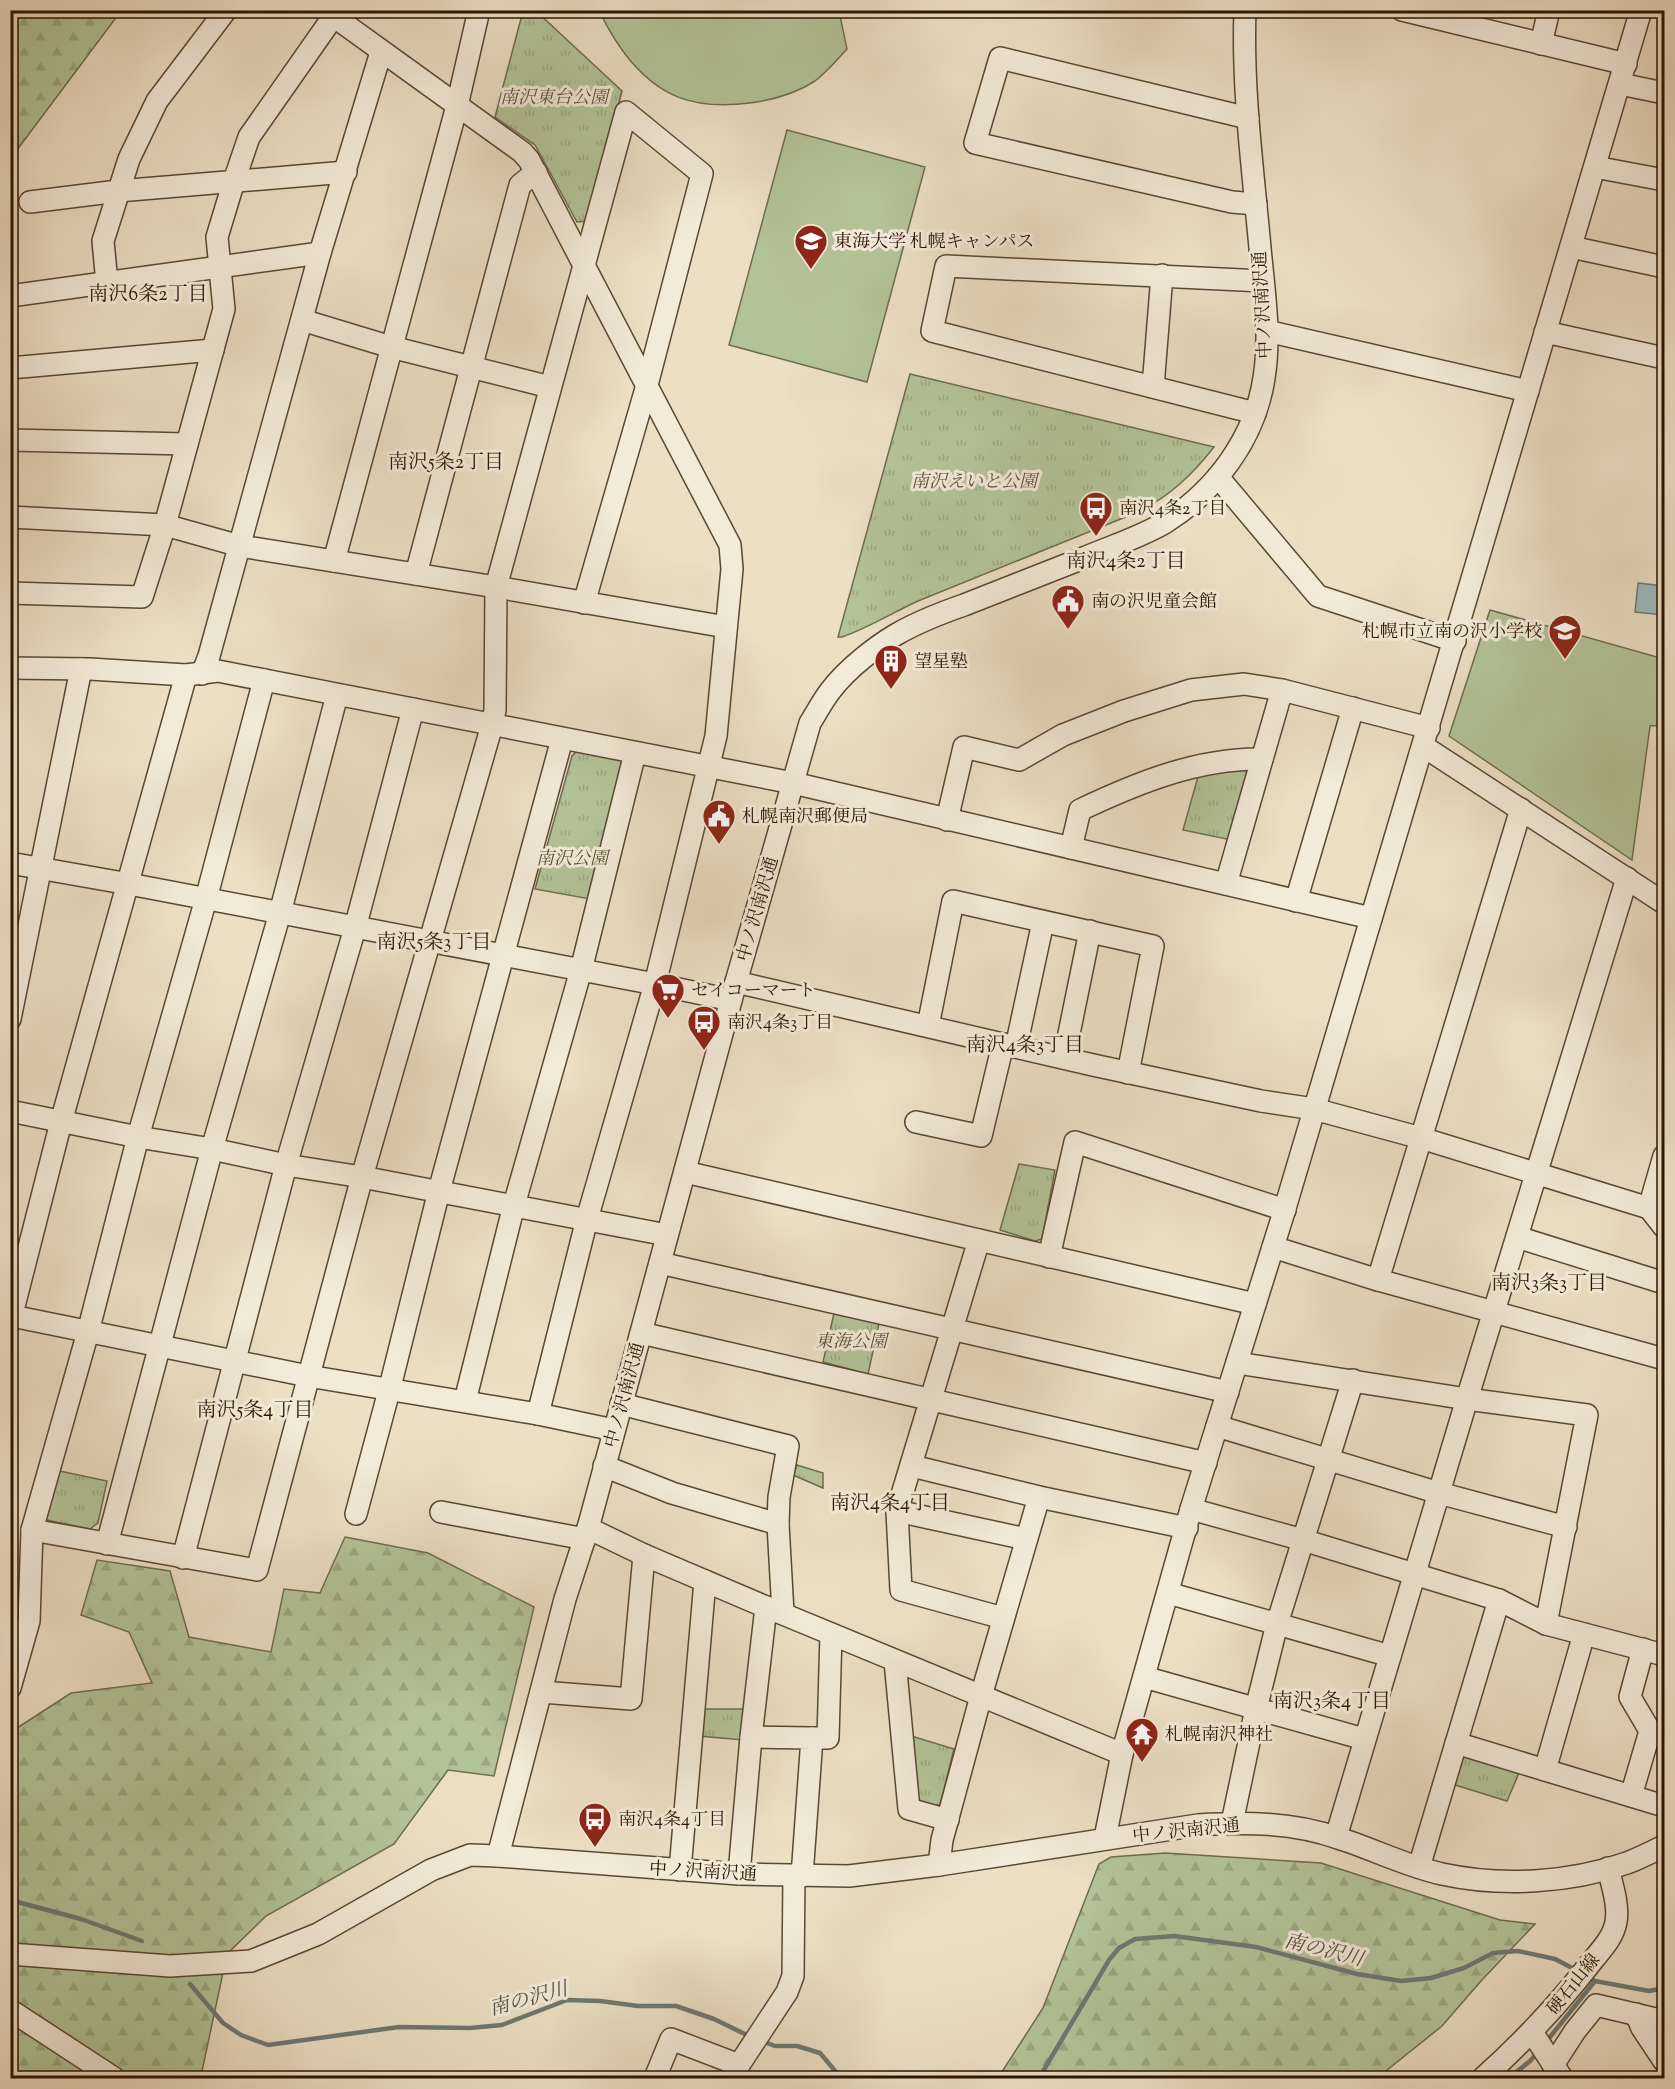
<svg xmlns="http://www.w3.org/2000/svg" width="1675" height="2089" font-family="'Sorts Mill Goudy','Noto Serif JP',serif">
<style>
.grass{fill:url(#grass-tufts);stroke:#6e6c4d;stroke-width:1.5}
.forest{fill:url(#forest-firs);stroke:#6e6c4d;stroke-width:1.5}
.pitch{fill:#b3c398;stroke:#6e6c4d;stroke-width:1.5}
.water{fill:#9dbabf;stroke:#6f7873;stroke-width:1.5}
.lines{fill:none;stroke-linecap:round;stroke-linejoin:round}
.stream{stroke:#6f7873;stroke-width:4.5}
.minor-casing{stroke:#5a4832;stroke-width:24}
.minor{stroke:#f3ead9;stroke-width:21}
.labels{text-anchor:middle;stroke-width:6;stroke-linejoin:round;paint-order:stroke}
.park-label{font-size:18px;font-style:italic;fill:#5a5236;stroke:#f3ead9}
.poi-label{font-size:18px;fill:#2a1502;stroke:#f3ead9;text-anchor:start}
.street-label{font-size:18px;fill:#2a1502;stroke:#f3ead9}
.neighbourhood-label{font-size:20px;fill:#2a1502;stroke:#f3ead9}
.water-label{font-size:20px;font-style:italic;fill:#524f44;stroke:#f3ead9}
</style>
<defs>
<pattern id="grass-tufts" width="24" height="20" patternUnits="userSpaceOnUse" patternTransform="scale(1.5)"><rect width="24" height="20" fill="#b3c398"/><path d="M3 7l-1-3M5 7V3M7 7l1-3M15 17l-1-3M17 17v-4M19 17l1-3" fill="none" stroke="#9aa781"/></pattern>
<pattern id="forest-firs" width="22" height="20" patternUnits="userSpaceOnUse" patternTransform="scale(1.5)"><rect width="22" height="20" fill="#b3c398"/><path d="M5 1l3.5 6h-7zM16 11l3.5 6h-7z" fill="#9aa781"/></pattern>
</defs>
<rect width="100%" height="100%" fill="#ecdfc4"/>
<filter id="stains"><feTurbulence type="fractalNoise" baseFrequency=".00333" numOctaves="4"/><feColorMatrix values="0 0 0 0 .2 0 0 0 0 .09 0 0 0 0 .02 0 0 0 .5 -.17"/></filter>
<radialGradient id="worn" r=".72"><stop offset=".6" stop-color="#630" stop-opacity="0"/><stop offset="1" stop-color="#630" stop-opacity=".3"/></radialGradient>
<g class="grass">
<path d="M523,11H536L622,91L588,221L577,222L535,145L495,117Z"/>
<path d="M910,374L1214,447C1192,475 1170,496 1138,512L918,601C892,613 868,628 842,637H838Z"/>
<path d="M577,751L622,758L625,767L590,899L535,889L572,756Z"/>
<path d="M1254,766L1231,840L1183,830L1199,773Z"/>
<path d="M1019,1164L1055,1170L1042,1239L1035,1241L1000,1230Z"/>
<path d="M835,1309L880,1319L868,1374L823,1362Z"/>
<path d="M797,1465L823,1473V1488L793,1475Z"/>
<path d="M55,1470L107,1481L98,1523L90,1529L42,1519Z"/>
<path d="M703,1709H744L743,1740L699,1736Z"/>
<path d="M908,1735L954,1749L940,1805H916Z"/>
<path d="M1470,1755L1519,1773L1507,1801L1455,1785L1462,1756Z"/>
</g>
<g class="forest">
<path d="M11,10L121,11L11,158L10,11Z"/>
<path d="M345,1537L428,1553L534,1607L494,1776L448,1770L394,1844L266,1916L227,1954L202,2071L208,2078H11V1732L71,1693L152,1683L129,1632L81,1615L97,1560L170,1571L189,1637L271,1652L284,1589L320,1593Z"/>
<path d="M1165,1853L1321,1863L1500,1920L1535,1924L1481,1981L1442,2026L1377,2078H998L1043,2008L1099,1864L1111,1857Z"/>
</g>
<g class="pitch">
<path d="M600,11H839L847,49C837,60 827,72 815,81C795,94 773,100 750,103C695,110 659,98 625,54C615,40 606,27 600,11Z"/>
<path d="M787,130L925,167L867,382L729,345Z"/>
<path d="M1490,610L1664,659V725L1650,726L1632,860L1449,736Z"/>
</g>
<path class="water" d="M1638,583L1664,586V615L1635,612Z"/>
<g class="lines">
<g class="stream">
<path d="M10,1900L81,1919L142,1941"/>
<path d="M1588,1978L1595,1981L1649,1991L1664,1988"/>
<path d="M190,1984L223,2023L241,2035L268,2045L399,2027L470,2028L502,2025L567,2000L600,2001L638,2006H676L714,2019L751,2037"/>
<path d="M762,2041L775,2046H797L820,2053L841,2078"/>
<path d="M1546,2042L1595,1981"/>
<path d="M1039,2078L1109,1960L1119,1948L1135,1939L1174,1936L1256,1947L1357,1974L1401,1981L1431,1978L1464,1968L1493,1953L1518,1951L1555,1959L1576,1970"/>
<path d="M1509,2078L1530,2061L1539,2051"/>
</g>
<defs>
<g id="minor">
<path d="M325,10L522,152L529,160L730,545L732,569L716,736L655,984L587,1219L538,1414"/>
<path d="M1245,10C1242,90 1253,169 1260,248C1264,291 1271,335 1264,378C1255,438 1216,490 1166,522C1141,537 1112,546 1086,557C1045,573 1005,589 964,605C941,613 918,622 897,634C875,647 847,669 831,690C823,700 817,712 810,723L736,982L588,1528L565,1599L498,1856L739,1874L849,1876L939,1865L1198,1825C1245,1822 1293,1822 1338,1838C1373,1849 1406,1866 1442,1874C1502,1887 1569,1883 1627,1863C1640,1858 1652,1852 1664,1846"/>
<path d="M1402,10L1626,64"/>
<path d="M1541,44L1549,10"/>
<path d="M1620,84L1664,93"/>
<path d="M1248,118L1000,58L975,143L1232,202L1256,204"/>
<path d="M1595,167L1664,180"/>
<path d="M30,202L118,191L346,172"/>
<path d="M1571,247L1664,267"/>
<path d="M107,283L103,241L129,159L157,101L226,10"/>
<path d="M10,296L320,253"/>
<path d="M302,320L391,347L550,387"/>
<path d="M1267,331L1528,391"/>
<path d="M1545,332L1664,358"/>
<path d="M10,368L213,350"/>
<path d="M1153,387L1162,275"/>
<path d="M1255,413L932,331L946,266L1263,281"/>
<path d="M10,440L187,444"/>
<path d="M1218,477L1318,596L1455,641"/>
<path d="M10,517L165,525L240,546L496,587L726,627"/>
<path d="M334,561L457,106L479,10"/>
<path d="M416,574L520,185L536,172"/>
<path d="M10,593L142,597L165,525L224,309L217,237L234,181L249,137L333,17"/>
<path d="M10,668L90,669L186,675L218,671L793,783L1371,918"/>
<path d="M202,674L209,656L320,253L381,52"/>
<path d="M1423,746L1664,903"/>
<path d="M947,820L964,747L1019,760L1063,735L1124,711L1191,690L1244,684L1282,690L1429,728"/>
<path d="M1071,848L1080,810C1137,783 1198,758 1262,759"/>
<path d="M10,863L129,884L655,984L731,1000"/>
<path d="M1226,884L1282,690"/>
<path d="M1296,901L1353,708"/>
<path d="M736,982L1093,1065L1261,1101L1314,1109L1421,1138L1649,1208L1664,1227"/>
<path d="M10,1019L81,669"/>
<path d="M928,1026L953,901L1153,946L1128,1073"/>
<path d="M1016,1047L1043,922"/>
<path d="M1064,1058L1090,931"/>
<path d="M10,1111L138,1137L212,1149L286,1165L362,1177L667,1235"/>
<path d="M916,1122L981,1136L1003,1044"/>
<path d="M685,1172L1255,1304"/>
<path d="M1649,1208L1664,1156"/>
<path d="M1517,1237L1664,1283"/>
<path d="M979,1240L897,1511L901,1590L1003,1618"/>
<path d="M1273,1247L1378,1280L1664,1359"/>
<path d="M1049,1257L1075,1142L1285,1210"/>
<path d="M660,1263L1228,1392"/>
<path d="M1378,1280L1521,809"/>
<path d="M12,1316L308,1376L538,1414L614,1430"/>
<path d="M10,1322L61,1122L186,675"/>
<path d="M641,1333L1206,1463"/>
<path d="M1237,1363L1467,1399L1587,1415L1546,1624"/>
<path d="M465,1401L514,1205L581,970L635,753"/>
<path d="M621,1404L788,1446L779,1497L778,1524L783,1613"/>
<path d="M1217,1426L1439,1493L1566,1527"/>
<path d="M604,1466L672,1493L778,1524"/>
<path d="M912,1466L1039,1497L1187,1528"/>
<path d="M1191,1509L1303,1540L1499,1600L1546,1624L1664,1655"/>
<path d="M897,1511L1026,1539"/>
<path d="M441,1512L585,1539"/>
<path d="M356,1514L389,1391L439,1191L562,739"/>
<path d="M588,1528L644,1555L766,1607L1122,1754"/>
<path d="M32,1530L257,1570L362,1177L492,725L495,710L496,587L626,112L702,174L647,385L584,603"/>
<path d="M107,1544L212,1149L280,913L337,695"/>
<path d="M183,1558L286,1165L355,928L413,709"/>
<path d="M1168,1593L1390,1656"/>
<path d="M895,1661L909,1809L948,1820"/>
<path d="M1144,1677L1364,1739"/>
<path d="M10,1688L29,1621L32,1530L88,1332L138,1137L206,899L264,680"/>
<path d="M542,1692L631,1699L644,1555"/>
<path d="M751,1737L812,1738L802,1876"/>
<path d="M812,1738H828L831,1634"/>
<path d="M1456,1743L1664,1806"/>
<path d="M1545,1770L1584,1634"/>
<path d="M1631,1796L1650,1731L1630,1697L1643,1649"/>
<path d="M1232,1823L1256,1709L1277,1624L1353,1380"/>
<path d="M1336,1837L1467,1399L1627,878"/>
<path d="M1105,1838L1122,1754L1191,1509L1283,1215L1641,10"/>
<path d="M939,1865L942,1840L981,1696L1039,1497"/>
<path d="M1419,1867L1499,1600"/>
<path d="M680,1870L705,1581"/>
<path d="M739,1874L751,1737L766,1607"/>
<path d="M10,1954L170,1966L251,1961L318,1934L431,1870L470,1855L498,1856"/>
<path d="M10,2010L114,2078"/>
<path d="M1636,2014L1642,2028L1664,2061"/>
<path d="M1532,2032L1562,2078"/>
<path d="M1553,2065L1575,2031L1596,2005L1664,2021"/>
<path d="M655,2078L671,2039L739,2065L787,1992L793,1976L794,1875"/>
<path d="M1483,2078C1522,2043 1557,2006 1589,1965C1599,1952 1613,1939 1616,1922C1619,1905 1612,1885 1608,1868"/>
</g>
</defs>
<use href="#minor" class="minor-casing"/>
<use href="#minor" class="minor"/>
</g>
<defs>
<symbol id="university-pin" viewBox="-11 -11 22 30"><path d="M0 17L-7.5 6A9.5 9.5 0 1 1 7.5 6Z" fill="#8f2418" stroke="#f3ead9"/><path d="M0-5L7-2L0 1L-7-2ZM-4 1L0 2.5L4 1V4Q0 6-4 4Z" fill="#fff"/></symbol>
<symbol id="bus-pin" viewBox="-11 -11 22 30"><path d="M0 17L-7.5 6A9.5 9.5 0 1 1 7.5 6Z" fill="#8f2418" stroke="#f3ead9"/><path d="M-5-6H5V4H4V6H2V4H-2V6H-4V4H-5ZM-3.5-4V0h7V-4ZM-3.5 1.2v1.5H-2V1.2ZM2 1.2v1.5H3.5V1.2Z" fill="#fff"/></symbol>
<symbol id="civic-pin" viewBox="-11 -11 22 30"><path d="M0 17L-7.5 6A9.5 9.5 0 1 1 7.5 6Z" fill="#8f2418" stroke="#f3ead9"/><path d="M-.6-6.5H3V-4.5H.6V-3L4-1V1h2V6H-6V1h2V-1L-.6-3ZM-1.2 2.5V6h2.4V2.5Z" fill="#fff"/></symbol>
<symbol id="school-pin" viewBox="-11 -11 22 30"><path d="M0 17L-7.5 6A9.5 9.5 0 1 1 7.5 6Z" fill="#8f2418" stroke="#f3ead9"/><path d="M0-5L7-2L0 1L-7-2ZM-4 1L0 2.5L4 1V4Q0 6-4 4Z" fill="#fff"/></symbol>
<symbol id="building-pin" viewBox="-11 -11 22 30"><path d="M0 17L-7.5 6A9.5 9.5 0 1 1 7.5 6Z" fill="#8f2418" stroke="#f3ead9"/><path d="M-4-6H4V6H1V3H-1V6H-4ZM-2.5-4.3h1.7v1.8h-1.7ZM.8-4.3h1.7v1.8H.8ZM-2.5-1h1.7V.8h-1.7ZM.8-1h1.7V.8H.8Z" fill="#fff"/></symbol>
<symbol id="supermarket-pin" viewBox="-11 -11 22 30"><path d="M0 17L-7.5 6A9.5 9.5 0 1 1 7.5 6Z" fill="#8f2418" stroke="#f3ead9"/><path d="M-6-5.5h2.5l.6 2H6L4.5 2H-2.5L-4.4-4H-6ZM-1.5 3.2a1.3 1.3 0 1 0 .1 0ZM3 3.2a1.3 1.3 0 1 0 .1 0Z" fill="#fff"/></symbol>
<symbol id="temple-pin" viewBox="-11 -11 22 30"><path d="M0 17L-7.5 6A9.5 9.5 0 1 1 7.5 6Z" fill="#8f2418" stroke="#f3ead9"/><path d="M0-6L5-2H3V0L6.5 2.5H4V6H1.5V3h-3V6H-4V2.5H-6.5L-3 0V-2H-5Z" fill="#fff"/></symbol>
</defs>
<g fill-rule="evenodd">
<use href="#university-pin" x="792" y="222" width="38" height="52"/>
<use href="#bus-pin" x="1077" y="489" width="38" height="52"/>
<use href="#civic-pin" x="1049" y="582" width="38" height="52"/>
<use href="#school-pin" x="1546" y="612" width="38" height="52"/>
<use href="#building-pin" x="872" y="642" width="38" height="52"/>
<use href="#civic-pin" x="700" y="797" width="38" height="52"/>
<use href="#supermarket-pin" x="649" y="971" width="38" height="52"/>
<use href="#bus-pin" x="685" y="1003" width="38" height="52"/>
<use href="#temple-pin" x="1123" y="1715" width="38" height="52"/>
<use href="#bus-pin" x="576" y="1800" width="38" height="52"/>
</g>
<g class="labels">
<g class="park-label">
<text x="554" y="103">南沢東台公園</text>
<text x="974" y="487">南沢えいと公園</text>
<text x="572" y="864">南沢公園</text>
<text x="851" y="1347">東海公園</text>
</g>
<g class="poi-label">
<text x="834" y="247">東海大学 札幌キャンパス</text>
<text x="1119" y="514">南沢4条2丁目</text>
<text x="1091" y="607">南の沢児童会館</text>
<text x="1542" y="637" text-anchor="end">札幌市立南の沢小学校</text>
<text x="914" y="667">望星塾</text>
<text x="742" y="822">札幌南沢郵便局</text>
<text x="691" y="996">セイコーマート</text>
<text x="727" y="1028">南沢4条3丁目</text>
<text x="1165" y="1740">札幌南沢神社</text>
<text x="618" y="1825">南沢4条4丁目</text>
</g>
<g class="street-label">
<text transform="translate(1262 305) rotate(-93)" y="6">中ノ沢南沢通</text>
<text transform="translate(757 909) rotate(-74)" y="6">中ノ沢南沢通</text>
<text transform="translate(624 1395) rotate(-75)" y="6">中ノ沢南沢通</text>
<text transform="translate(1186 1830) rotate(-6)" y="6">中ノ沢南沢通</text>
<text transform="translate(703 1871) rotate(3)" y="6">中ノ沢南沢通</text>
<text transform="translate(1573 1984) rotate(-51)" y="6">硬石山線</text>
</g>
<g class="neighbourhood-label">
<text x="148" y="300">南沢6条2丁目</text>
<text x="446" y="468">南沢5条2丁目</text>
<text x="1126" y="567">南沢4条2丁目</text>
<text x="434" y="948">南沢5条3丁目</text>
<text x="1025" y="1051">南沢4条3丁目</text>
<text x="1549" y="1289">南沢3条3丁目</text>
<text x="255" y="1416">南沢5条4丁目</text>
<text x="890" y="1509">南沢4条4丁目</text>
<text x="1332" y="1707">南沢3条4丁目</text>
</g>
<g class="water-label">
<text transform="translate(1324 1949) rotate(14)" y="7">南の沢川</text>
<text transform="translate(528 1998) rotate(-15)" y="7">南の沢川</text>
</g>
</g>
<rect width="1675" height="2089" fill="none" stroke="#ecdfc4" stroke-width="36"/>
<rect x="12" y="12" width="1651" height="2065" fill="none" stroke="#2a1502" stroke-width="3"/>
<rect x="18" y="18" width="1639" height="2053" fill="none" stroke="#2a1502" stroke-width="1.5"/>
<rect width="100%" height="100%" filter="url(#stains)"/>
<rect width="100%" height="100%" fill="url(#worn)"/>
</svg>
